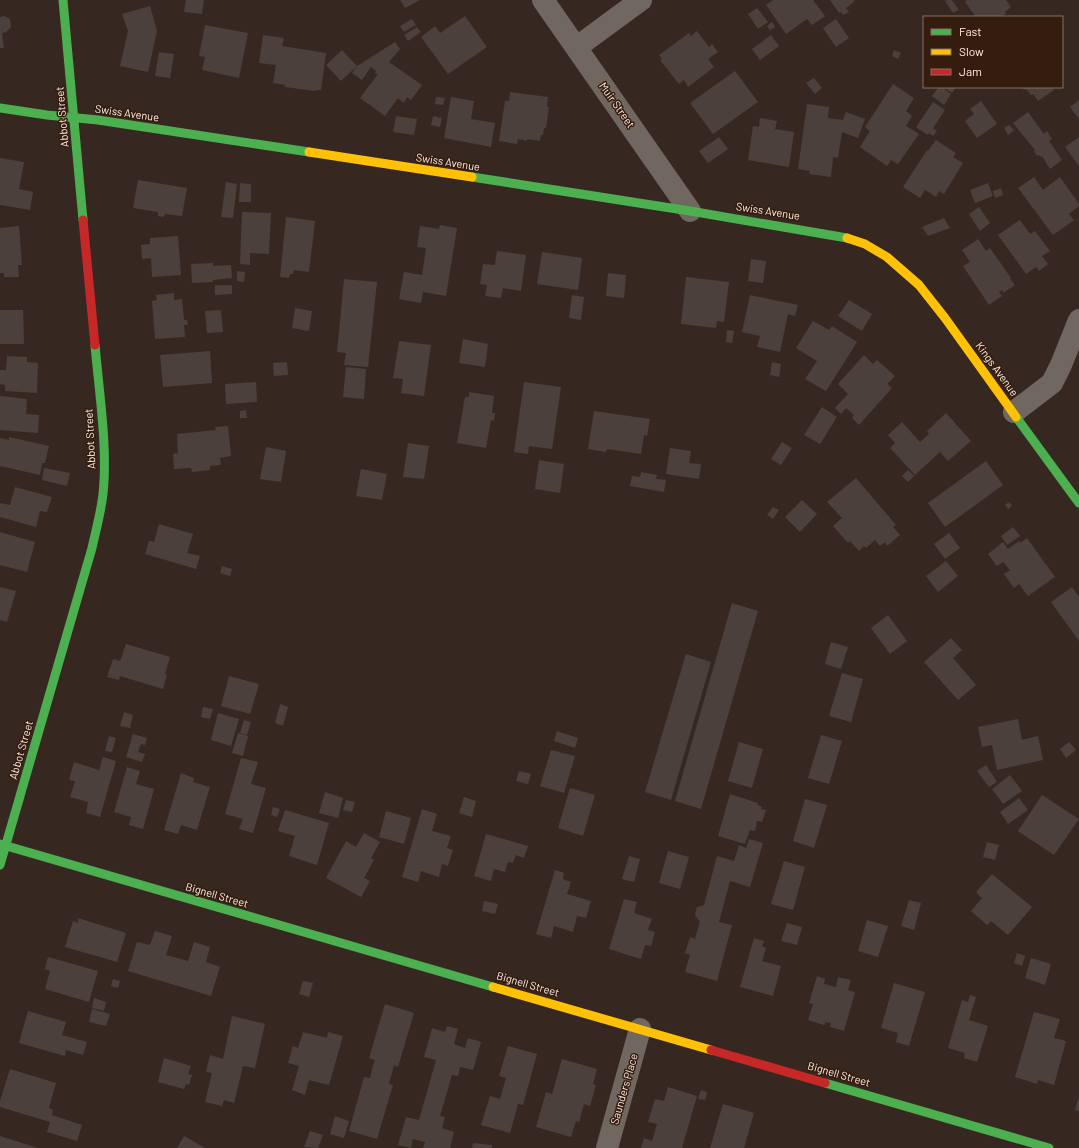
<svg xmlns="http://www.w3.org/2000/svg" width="1079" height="1148" font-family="Barlow,sans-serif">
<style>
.building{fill:#4c403c}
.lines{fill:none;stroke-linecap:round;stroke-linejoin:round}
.street{stroke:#706860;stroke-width:22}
.fast{stroke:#4caf50;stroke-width:9}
.slow{stroke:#ffc107;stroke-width:9}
.jam{stroke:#c62828;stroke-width:9}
.labels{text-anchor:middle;stroke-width:3;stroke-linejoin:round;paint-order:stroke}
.street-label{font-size:11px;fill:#ffeee5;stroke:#341c0e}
</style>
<rect width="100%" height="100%" fill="#362820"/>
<g class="building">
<path d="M186,0H204L202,14L184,12Z"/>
<path d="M400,0H420L405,8Z"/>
<path d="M773,0H813L825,16L812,25L807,19L786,34L766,5Z"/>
<path d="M830,0H855L853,1L854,2L846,8L849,12L843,15L841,12L839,13Z"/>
<path d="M947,0H952L959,10L953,13L945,1Z"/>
<path d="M967,0H1006L1011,7L1005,12L1006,14L1002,16L1000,15L1001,17H976L965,2Z"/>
<path d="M150,6L157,31L148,72L120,66L128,31L122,14Z"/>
<path d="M757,8L768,22L758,29L748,14Z"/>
<path d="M4,16L10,19L11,27L6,32L2,33L4,48H0V17Z"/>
<path d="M465,16L487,47L448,74L421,37L435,26L440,33Z"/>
<path d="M412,19L416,25L404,32L400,26Z"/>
<path d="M836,19L849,38L836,47L823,28Z"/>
<path d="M772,22L775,27L770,30L767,26Z"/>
<path d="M205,25L248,33L239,78L202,70L205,57L199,56Z"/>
<path d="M417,27L421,32L408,41L404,35Z"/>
<path d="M697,31L709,47L712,44L718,52L708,59L714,67L688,87L684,80L679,84L660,60L662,59L659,55L689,33L691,36Z"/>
<path d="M263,35L284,38L282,46L326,53L321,90H316L315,91L285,87V85L273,83L276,65L259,63Z"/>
<path d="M771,35L779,46L760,60L752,49Z"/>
<path d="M395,42L400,49L389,62L422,85L411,100L407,97L404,103L398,98L385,116L360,98L378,74L375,73L376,71L371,67L362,80L352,73L357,66Z"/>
<path d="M342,50L357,66L341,81L326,65Z"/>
<path d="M894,50L901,53L898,59L892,56Z"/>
<path d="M159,52L174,54L170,78L155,76Z"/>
<path d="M735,71L758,102L713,134L690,103Z"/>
<path d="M814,78L822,88L815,94L806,83Z"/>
<path d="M893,84L914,98L906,111L912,116L906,126L919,134L898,164L891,160L887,166L860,147L870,131L865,127Z"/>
<path d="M939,87H942L951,94L944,105L932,96Z"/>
<path d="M943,87H956L952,93Z"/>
<path d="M1022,87H1052L1054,90L1038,101L1033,94L1031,95L1026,89L1024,90Z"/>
<path d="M510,92L548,97L547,107H549L546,128H544L543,135H541L540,141L527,139V141L518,139L517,144L499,141L505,101H509Z"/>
<path d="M436,97L445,98L443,105L435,104Z"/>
<path d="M451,97L474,101L471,119L495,123L491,147L444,138Z"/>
<path d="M1079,100V119L1070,107Z"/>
<path d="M981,101L997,124L977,138L965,121L974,114L970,109Z"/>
<path d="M933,102L945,110L933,128L937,131L933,136L929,133L928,135L916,127Z"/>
<path d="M807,104L829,107L828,118L843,120L846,112L865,119L858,138L842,132L838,158L833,157L831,177L809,174L810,171L798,169Z"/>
<path d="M1028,112L1044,134L1047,131L1052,139L1049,141L1062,160L1050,169L1042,156L1041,157L1039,155L1037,156L1034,152L1035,150L1013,123Z"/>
<path d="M396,116L417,119L414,135L393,132Z"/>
<path d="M433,116L442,118L440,127L431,125Z"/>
<path d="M760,118L777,121L775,129L794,132L789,167L748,160L753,126L759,127Z"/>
<path d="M1009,125L1014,130L1008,135L1004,128Z"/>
<path d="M719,137L728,149L708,163L699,151Z"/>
<path d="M1079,137V166L1065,147Z"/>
<path d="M936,140L956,153L953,157L963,163L944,194L939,191L936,197L925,190L920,198L903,187L927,150L928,151Z"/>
<path d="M0,158L24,162L19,189L33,192L30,210L0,205Z"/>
<path d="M1034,177L1043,190L1060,177L1079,204V206L1069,214L1074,220L1053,235L1018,188Z"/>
<path d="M138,180L187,188L182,216L165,214L164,217L158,216V212L133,208Z"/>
<path d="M226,182L237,184L233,218L221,217Z"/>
<path d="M240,183L251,184V202H239Z"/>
<path d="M988,183L993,196L975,203L970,190Z"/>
<path d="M1001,188L1003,195L995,198L993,191Z"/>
<path d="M979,207L990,223L980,231L969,214Z"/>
<path d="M242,212L271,213L269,254L250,253V265L240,264Z"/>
<path d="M286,217L315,221L309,272L294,270L293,274H290L289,278L280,277Z"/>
<path d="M944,218L950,228L928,236L922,227Z"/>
<path d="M1020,220L1030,234L1035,231L1050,251L1042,256L1048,264L1039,271L1036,267L1026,274L998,235Z"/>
<path d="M440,225L457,228L446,296L423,292L421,303L399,299L404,272L422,275L426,248L417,247L420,226L439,229Z"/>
<path d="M19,226L22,265H18L19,277H4V273H0V228Z"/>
<path d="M178,236L181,275L152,277L151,258L142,259L141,245L150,244V238Z"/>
<path d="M978,239L986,251L990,248L1011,278L1010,279L1015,285L1003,293L1002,290L999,292L1002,296L989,305L963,266L970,262L962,250Z"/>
<path d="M497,251L526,255L521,291L503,288L501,298L485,296L487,285L480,284L483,264L495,265Z"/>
<path d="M542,252L582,258L578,290L537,284Z"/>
<path d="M751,259L766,261L763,283L748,281Z"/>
<path d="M213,263V266L231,265L232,278L213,280V282L192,283L191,264Z"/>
<path d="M237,271L245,272L244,282L237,281Z"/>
<path d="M608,273L626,275L624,298L606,296Z"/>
<path d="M686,277L729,282L724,322L717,321L716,328L681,324Z"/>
<path d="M344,279L377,282L368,367L344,365L346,353L337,352Z"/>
<path d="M215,285H232V294L215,295Z"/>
<path d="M174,293V300L182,299L184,320H187L188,325H184L185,337L155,339L152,301L157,300L156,295Z"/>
<path d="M572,295L584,297L581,320L569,318Z"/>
<path d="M750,295L798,305L795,316L788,314L780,352L757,347L760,336L742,332Z"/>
<path d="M849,300L872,314L862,331L838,316Z"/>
<path d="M295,308L312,311L309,331L292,328Z"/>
<path d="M0,310H23L24,344H0Z"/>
<path d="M221,310L223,332L207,333L205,311Z"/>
<path d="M813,321L829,330L832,326L857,342L826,391L805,379L817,361L796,348Z"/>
<path d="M727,330L734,331L732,343L726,342Z"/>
<path d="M463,339L488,344L485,367L459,363Z"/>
<path d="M399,341L431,345L424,396L401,393L403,379L393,378Z"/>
<path d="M210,351L212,383L163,387L160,355Z"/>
<path d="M864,355L873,364L877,360L895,376L887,384L892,388L859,425L852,418L854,415L846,408L841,414L835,408L848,394L838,384Z"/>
<path d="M7,356L27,357V362L38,363L37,393L5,391V385L0,384V370H6Z"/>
<path d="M287,362L288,375L274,376L273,363Z"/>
<path d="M772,362L781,364L779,377L770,375Z"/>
<path d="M346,367L366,369L364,399L343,397Z"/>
<path d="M256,382L257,402L226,404L225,384Z"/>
<path d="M524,382L561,387L552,449L529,446L528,454L514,452Z"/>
<path d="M469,392L494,396L492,413H495L494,421L491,420L486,448L457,443L465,397H469Z"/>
<path d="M0,396L27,399L26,414L39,415L38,433L0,430Z"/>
<path d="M822,407L837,417L820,444L804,435Z"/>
<path d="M246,410L247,418H240V411Z"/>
<path d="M594,411L650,419L647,436L644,435L641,454L607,449L606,452L588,449Z"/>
<path d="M946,413L971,441L948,461L940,452L915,475L890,448L895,443L888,435L902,422L920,442L929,434L927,431Z"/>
<path d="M228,426L231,456L220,458L221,465L210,466V470L192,472L191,468L174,469L173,454L178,453L177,434L216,430L215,427Z"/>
<path d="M9,437L49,446L45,463H42L40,475L0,466V438L9,440Z"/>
<path d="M782,442L792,448L781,465L771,459Z"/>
<path d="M408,443L429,446L424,479L403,477Z"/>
<path d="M266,447L286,451L281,482L260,479Z"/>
<path d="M670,448L691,451L689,463L701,464L699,479L666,474Z"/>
<path d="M539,460L564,464L560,493L535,489Z"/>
<path d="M986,461L1003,485L945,527L928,503Z"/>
<path d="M44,468L70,473L67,486L42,480Z"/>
<path d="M361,469L387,474L382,500L356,496Z"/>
<path d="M908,470L914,476L908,482L902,476Z"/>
<path d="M641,472L657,475L656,479L666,480L664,492L630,486L632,476L640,477Z"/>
<path d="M856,478L896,525L893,527L900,535L887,546L885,542L880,546L875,540L866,548L864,546L859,551L850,541L848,543L833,526L842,518L827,502Z"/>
<path d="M15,487L52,497L47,512L40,511L36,527L0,517V503L10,505Z"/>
<path d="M802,500L817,514L800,532L785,517Z"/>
<path d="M1009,502L1012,506L1008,509L1005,505Z"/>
<path d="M773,507L779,510L773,519L767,515Z"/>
<path d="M159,524L193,534L187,553L200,556L196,569L145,554L149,541L154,542Z"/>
<path d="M1013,527L1020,536L1007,545L1001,536Z"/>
<path d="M0,532L35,542L27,572L0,565Z"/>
<path d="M949,533L960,548L945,559L934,544Z"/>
<path d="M1027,538L1055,577L1028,596L1019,584L1014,588L1004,574L1010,570L1003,562L997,566L988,554L1003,542L1008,549L1019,541L1020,543Z"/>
<path d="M946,561L958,576L938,592L926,576Z"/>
<path d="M222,566L232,569L230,576L220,573Z"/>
<path d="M0,587L16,591L7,622L0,620Z"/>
<path d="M1072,587L1079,597V641L1051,602Z"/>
<path d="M732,603L758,611L701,809L675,801Z"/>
<path d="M888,615L907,641L890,654L871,628Z"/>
<path d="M951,638L962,650L953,658L976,685L958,700L924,662Z"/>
<path d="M831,642L848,647L841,669L825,664Z"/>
<path d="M126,644L170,657L165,674L167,675L163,689L120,676L119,680L107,677L113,659L120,661Z"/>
<path d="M686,654L711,662L671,800L645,792Z"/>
<path d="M842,673L863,679L851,722L829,716Z"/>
<path d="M229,676L259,684L250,714L221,706Z"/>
<path d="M280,704L288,707L283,726L275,723Z"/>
<path d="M203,707L213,709L210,719L201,717Z"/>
<path d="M124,712L133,715L130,728L120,726Z"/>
<path d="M218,713L239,719L231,746L211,740Z"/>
<path d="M1018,719L1022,740L1038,736L1043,760L997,770L992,745L982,747L978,727Z"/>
<path d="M244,720L251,722L247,735L240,733Z"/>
<path d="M557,731L578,738L575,748L554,741Z"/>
<path d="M238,733L248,736L243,756L232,753Z"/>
<path d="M133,734L147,738L145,745L141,744L138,752L145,754L142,762L126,757Z"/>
<path d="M821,735L842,741L829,784L808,778Z"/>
<path d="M109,736L116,738L112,752L105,751Z"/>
<path d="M739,742L763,749L752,788L728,781Z"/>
<path d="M1069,742L1076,750L1066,758L1060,749Z"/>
<path d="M551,750L575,756L564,793L540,786Z"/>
<path d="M103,757L116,761L100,817L86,813L88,802L70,797L75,781L69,780L74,762L99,770Z"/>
<path d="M241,758L258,762L251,784L266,788L253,833L239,829L243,819L225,814Z"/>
<path d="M986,765L997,782L989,787L977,771Z"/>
<path d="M127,767L140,771L136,784L154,789L143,829L129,825L131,817L114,812Z"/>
<path d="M519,771L531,774L528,784L516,781Z"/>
<path d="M181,773L194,778L193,782L210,787L197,830L181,825L178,834L164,830Z"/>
<path d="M1010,775L1022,791L1003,804L992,789Z"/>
<path d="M570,788L595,795L583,836L558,828Z"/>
<path d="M325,792L343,798L338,818L319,813Z"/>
<path d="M730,794L758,803V805L762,807L761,809L766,810L762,822L757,821L755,831L750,830L745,844L718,836Z"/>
<path d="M1042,795L1079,819L1054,855L1018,831Z"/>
<path d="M464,797L476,801L472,817L459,813Z"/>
<path d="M1019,798L1028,810L1008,824L1000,812Z"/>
<path d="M805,799L827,805L814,848L793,841Z"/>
<path d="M346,800L355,802L352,812L343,810Z"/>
<path d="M273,807L280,809L277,817L271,815Z"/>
<path d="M422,809L437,814L432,831L451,836L447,848L453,850L448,866L442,864L439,877L421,871L418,882L402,877Z"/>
<path d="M285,810L329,823L317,865L289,856L295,836L278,831Z"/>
<path d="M386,811L411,818L404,844L379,837Z"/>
<path d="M364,833L380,842L371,858L374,860L364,878L370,881L361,897L326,878L346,841L356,847Z"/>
<path d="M486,834L528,846L524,858L516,855L513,863L508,862L505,872L494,869L491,881L474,876Z"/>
<path d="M749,839L763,843L750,887L730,881L719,922L732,925L717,981L685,972L690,955L685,953L690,937L695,939L700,921L698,920L695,914L697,907L704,905L717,856L734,861L739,845L746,848Z"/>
<path d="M987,842L999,845L995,860L983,857Z"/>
<path d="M668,851L689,857L680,889L659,883Z"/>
<path d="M629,856L640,859L634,882L622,879Z"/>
<path d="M784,861L805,867L793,910L771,904Z"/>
<path d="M555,870L564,873L563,879L571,882L567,894L591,901L586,918L577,916L573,932L554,926L551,938L536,934Z"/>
<path d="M992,874L1032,907L1008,935L991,921L987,925L971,911L982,898L976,892Z"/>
<path d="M624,899L637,902L634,913L652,919L648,930L655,932L651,946L645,945L641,959L609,949Z"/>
<path d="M909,900L921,903L914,930L901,926Z"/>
<path d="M484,901L498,904L495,914L482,911Z"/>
<path d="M78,918L126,933L117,962L65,947L73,921L78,923Z"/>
<path d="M867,920L888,926L878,957L858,951Z"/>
<path d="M787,923L802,927L797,945L781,941Z"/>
<path d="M155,931L172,936L166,955L188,961L194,942L210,947L206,962L220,967L211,996L128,971L137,942L150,945Z"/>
<path d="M754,938L764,941L762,946L766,948L762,961L781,966L773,996L740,987Z"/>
<path d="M1017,953L1025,956L1022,966L1014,963Z"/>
<path d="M48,957L98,971L89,1002L45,989L50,971L45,969Z"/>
<path d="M1031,958L1051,964L1045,985L1025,978Z"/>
<path d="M817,976L825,979L824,984L836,987L838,977L851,980L848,990L855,992L844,1031L830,1027L831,1023L826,1022L824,1025L808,1020L813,1004L809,1003Z"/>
<path d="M113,979L120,981L118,988L111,986Z"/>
<path d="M303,981L313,983L309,997L299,994Z"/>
<path d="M894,983L925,992L909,1046L896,1042L898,1033L881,1028Z"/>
<path d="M970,995L976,997L969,1020L988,1026L977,1062L964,1058L965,1053L948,1048L962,1000L968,1002Z"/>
<path d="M94,998L106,1002L104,1011L92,1008Z"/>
<path d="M385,1004L414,1013L398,1067L394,1065L389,1084L393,1085L377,1139L349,1131L364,1077L370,1078L372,1069L375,1060L369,1058Z"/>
<path d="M92,1009L110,1014L106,1026L89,1022Z"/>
<path d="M28,1011L66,1022L62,1035L87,1042L83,1055L66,1050L65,1056L19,1043Z"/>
<path d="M1034,1012L1060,1019L1054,1038L1066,1041L1054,1085L1038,1080L1037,1084L1015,1077Z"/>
<path d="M232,1016L265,1024L255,1068L243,1066L234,1103L224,1100L222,1106L205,1102L212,1073L206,1072L210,1055L223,1059Z"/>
<path d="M447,1026L458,1029L454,1044L465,1048L468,1038L481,1042L473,1070L460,1067L458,1076L452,1075L440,1116L445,1117L442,1128L454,1132L450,1148H423L425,1142L413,1139L411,1148L398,1145L406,1117L419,1120L436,1060L424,1057L432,1028L445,1032Z"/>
<path d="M303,1032L327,1038L328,1032L343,1036L329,1085L309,1080L305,1095L292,1090L299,1066L288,1063L293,1046L298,1048Z"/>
<path d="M508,1046L537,1054L523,1105L518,1104L510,1133L481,1125L490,1096L500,1099L506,1078L499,1076Z"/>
<path d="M164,1058L191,1066L188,1074L192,1075L189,1085L186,1084L184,1089L158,1082Z"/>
<path d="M562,1059L597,1069L593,1084L596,1085L590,1106L584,1104L579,1122L576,1121L571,1137L536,1127L546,1092L552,1094Z"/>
<path d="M10,1069L56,1083L49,1108L53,1110L52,1115L82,1125L77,1141L47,1132L50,1122L0,1107V1101Z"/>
<path d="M668,1087L697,1096L682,1148H641L644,1138L652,1141L657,1124L648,1122L655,1099L664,1101Z"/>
<path d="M701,1090L707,1092L705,1100L698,1099Z"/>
<path d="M1079,1096V1111L1075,1110Z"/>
<path d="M723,1104L754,1113L744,1148H710Z"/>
<path d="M335,1116L349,1121L344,1138L330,1134Z"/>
<path d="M310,1131L323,1135L318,1148L304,1147Z"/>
<path d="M0,1136L38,1148H0Z"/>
<path d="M184,1136L205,1148H177Z"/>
<path d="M473,1143L492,1145V1148H472Z"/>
</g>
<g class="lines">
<g class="street">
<path d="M543,0L690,211"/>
<path d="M577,47L641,0"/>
<path d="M1014,412L1052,383L1061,365L1079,320"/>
<path d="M607,1148L640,1029"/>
</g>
<g class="fast">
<path d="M63,0L83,220"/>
<path d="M0,108L47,115L98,120L309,152"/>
<path d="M472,177L690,211L847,238"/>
<path d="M1016,417L1079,503"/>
<path d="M0,844L493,987"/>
<path d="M0,865L92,548C96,530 101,512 103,494C108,448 99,392 95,345"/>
<path d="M825,1083L1049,1148"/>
</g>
<g class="slow">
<path d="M309,152L472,177"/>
<path d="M847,238L865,244L887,257L919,285L945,318L1016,417"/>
<path d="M493,987L711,1050"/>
</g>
<g class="jam">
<path d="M83,220L95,345"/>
<path d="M711,1050L825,1083"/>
</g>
</g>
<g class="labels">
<g class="street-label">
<text transform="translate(617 105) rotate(55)" y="4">Muir Street</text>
<text transform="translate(127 113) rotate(8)" y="4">Swiss Avenue</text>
<text transform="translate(62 117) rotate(-95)" y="4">Abbot Street</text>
<text transform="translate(448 162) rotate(9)" y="4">Swiss Avenue</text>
<text transform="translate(768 211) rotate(9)" y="4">Swiss Avenue</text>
<text transform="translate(997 369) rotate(54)" y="4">Kings Avenue</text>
<text transform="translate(90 439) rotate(-93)" y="4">Abbot Street</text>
<text transform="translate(21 750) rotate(-74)" y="4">Abbot Street</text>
<text transform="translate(217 895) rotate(16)" y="4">Bignell Street</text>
<text transform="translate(528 984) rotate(16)" y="4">Bignell Street</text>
<text transform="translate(839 1074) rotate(16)" y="4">Bignell Street</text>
<text transform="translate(624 1089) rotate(-74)" y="4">Saunders Place</text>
</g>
</g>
<rect x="923" y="16" width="140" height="72" fill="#341c0e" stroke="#857064"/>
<rect x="931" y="29" width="20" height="6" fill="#4caf50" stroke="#857064"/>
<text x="959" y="36" font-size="12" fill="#ffeee5">Fast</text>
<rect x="931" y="49" width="20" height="6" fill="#ffc107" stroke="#857064"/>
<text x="959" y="56" font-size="12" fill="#ffeee5">Slow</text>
<rect x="931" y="69" width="20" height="6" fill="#c62828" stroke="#857064"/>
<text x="959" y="76" font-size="12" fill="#ffeee5">Jam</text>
</svg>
